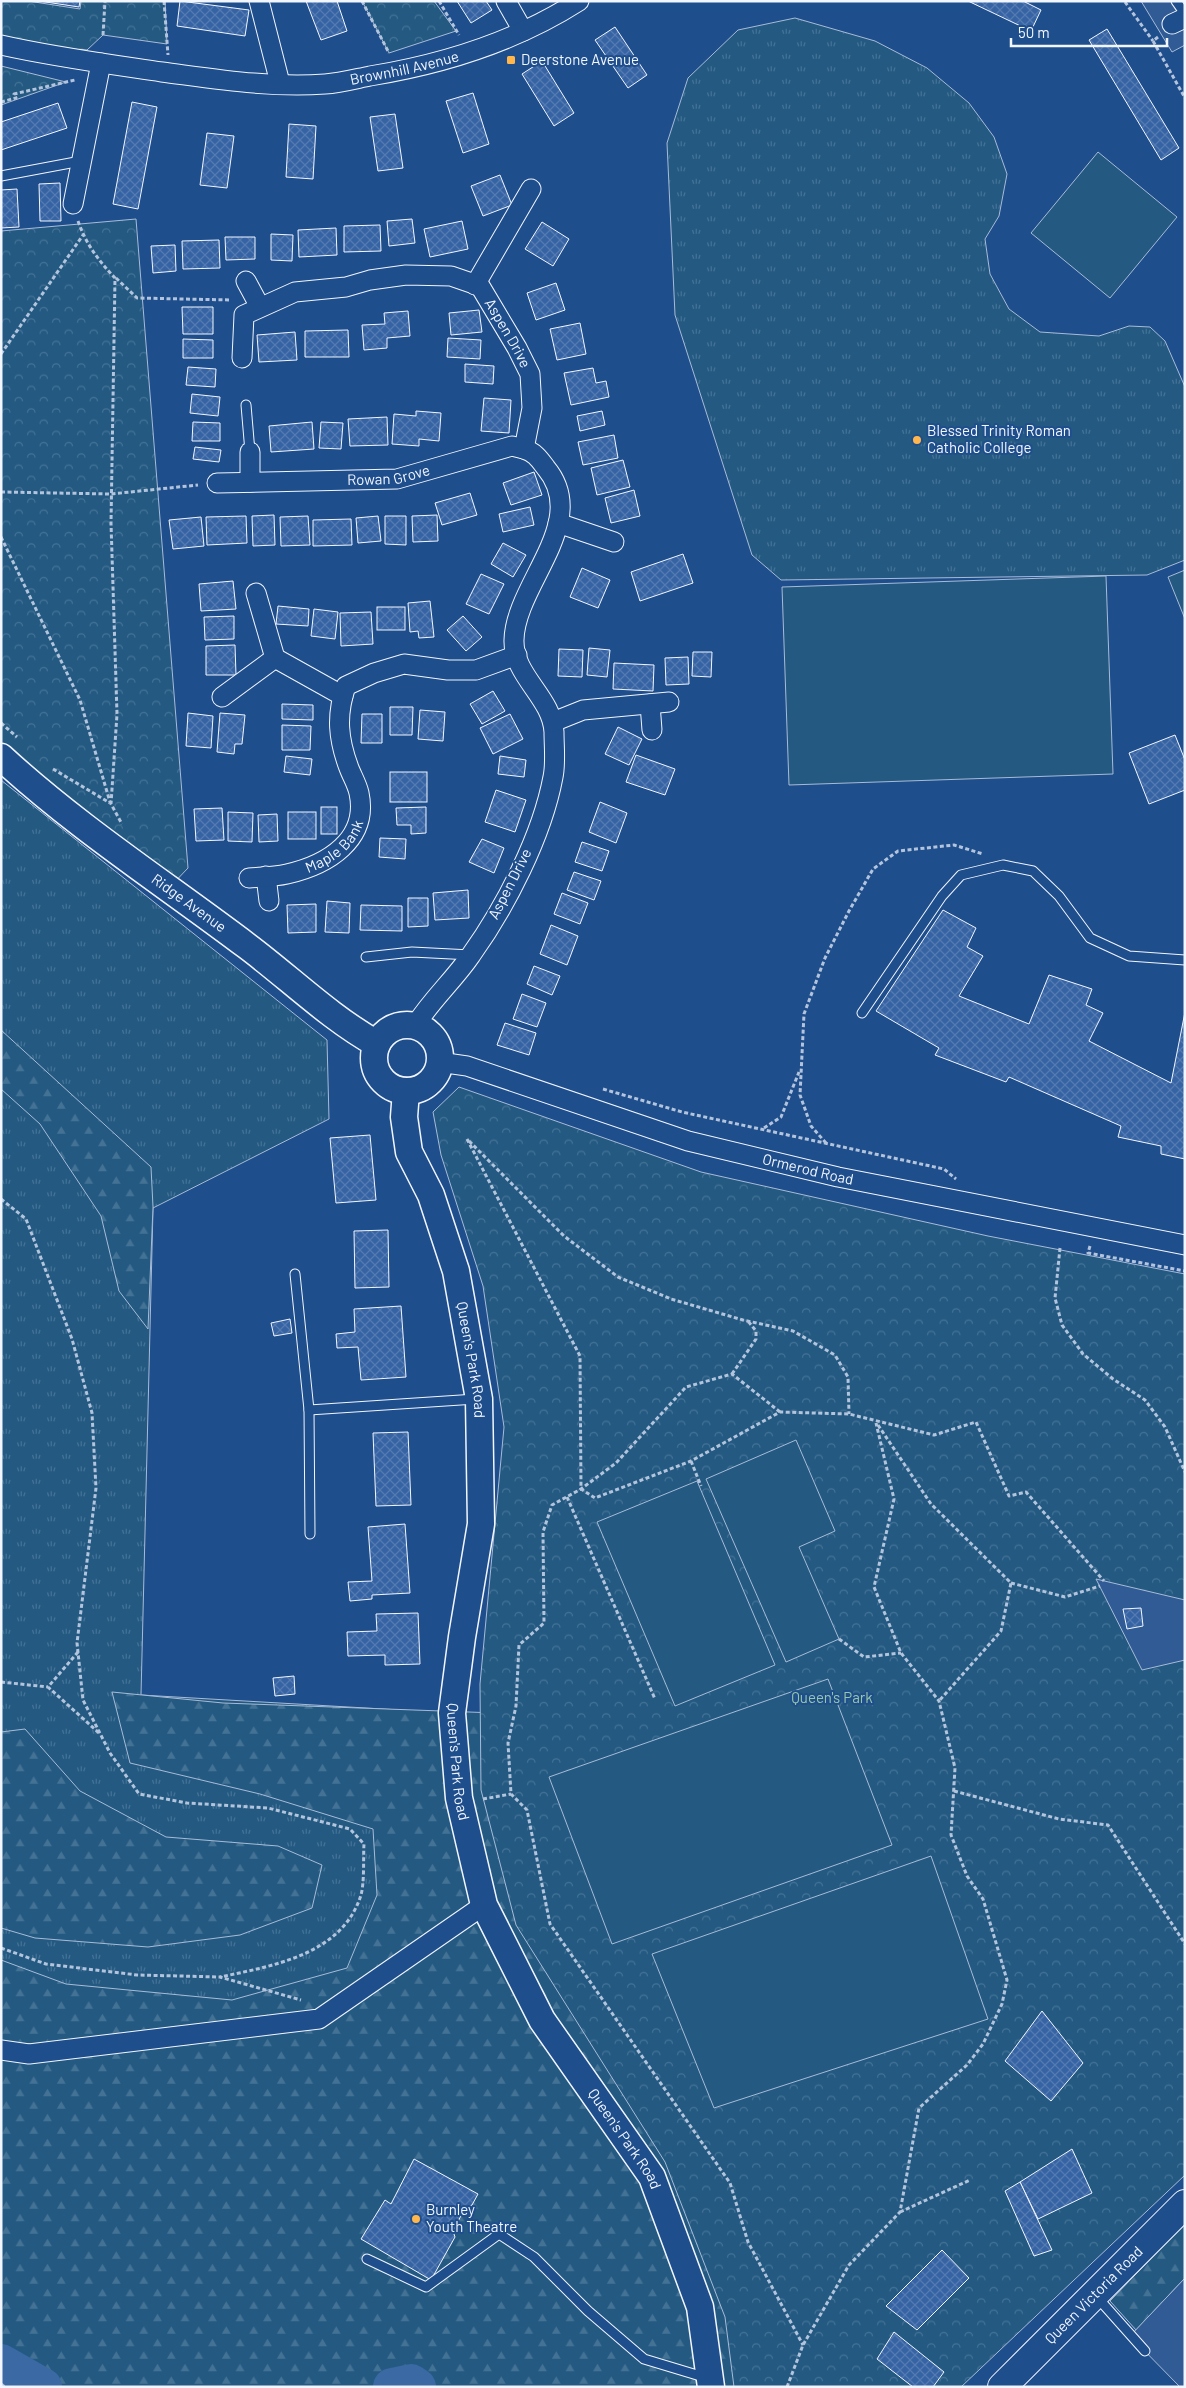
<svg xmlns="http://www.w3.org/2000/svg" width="1186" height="2388" font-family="Barlow,sans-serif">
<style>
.grass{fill:url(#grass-tufts);stroke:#a8bbd7}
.forest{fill:url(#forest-firs);stroke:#a8bbd7}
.park{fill:url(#park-crowns);stroke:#a8bbd7}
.pitch{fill:#245a82;stroke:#a8bbd7}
.parking{fill:#305b95;stroke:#a8bbd7}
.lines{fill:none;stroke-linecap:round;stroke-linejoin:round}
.river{stroke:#3b69a3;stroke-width:38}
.building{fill:url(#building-cross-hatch);stroke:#f2f6ff}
.lane-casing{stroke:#f2f6ff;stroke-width:11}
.street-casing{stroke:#f2f6ff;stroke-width:21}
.secondary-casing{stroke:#f2f6ff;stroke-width:29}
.highway-casing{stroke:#f2f6ff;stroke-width:30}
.path{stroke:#b3c4dc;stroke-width:3;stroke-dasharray:4 2.5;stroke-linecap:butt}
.lane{stroke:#1f4e8c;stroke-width:9}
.street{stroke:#1f4e8c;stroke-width:19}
.secondary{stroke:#1f4e8c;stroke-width:26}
.highway{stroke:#1f4e8c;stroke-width:28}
.poi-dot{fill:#ffb74d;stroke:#1f4e8c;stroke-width:2}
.labels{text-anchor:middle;stroke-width:4;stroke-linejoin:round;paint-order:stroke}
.poi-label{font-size:15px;fill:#f2f6ff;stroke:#1f4e8c;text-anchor:start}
.street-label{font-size:15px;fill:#f2f6ff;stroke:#1f4e8c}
.park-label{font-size:15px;fill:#97c8a6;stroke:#1f4e8c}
</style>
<defs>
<pattern id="grass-tufts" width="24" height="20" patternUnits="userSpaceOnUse" patternTransform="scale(1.25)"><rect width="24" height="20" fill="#245a82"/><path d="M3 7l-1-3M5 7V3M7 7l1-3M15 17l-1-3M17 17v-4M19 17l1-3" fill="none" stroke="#447295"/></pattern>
<pattern id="forest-firs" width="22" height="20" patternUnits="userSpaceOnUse" patternTransform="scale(1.25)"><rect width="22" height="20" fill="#245a82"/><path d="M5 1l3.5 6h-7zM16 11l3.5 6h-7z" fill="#447295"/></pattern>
<pattern id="park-crowns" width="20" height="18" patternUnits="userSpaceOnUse" patternTransform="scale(1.25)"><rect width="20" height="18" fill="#245a82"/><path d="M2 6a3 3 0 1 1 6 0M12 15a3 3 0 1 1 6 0" fill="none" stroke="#447295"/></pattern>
<pattern id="building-cross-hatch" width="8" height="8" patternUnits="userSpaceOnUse" patternTransform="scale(1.25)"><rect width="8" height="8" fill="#3563a3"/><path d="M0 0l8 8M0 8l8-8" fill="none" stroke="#537ab1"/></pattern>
</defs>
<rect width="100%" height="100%" fill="#1f4e8c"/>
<g class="grass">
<path d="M795,18L875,41L927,68L969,103L994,137L1007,174L999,216L985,239L990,274L1009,309L1040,332L1099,336L1129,326L1150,327L1165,341L1185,387V560L1147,575L781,580L752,555L675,315L667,143L688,78L738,30Z"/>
<path d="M1,780L327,1040L329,1119L153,1208L141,1695L452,1713L542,2020L1,2074Z"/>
</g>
<g class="forest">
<path d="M1,1030L151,1167L153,1207L148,1329L119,1291L101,1216L40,1124L1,1089Z"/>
<path d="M112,1692L223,1703L496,1713L809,2387H1V1960L66,1984L232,2000L347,1968L377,1895L373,1829L260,1794L130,1763Z"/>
<path d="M25,1729L80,1791L166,1837L278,1846L322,1865L312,1908L240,1935L148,1947L35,1938L1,1928V1732Z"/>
<path d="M1185,2223V2278L1136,2330L1110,2301Z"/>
</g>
<g class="park">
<path d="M1,1H28L80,9L81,1H165L167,44L103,35L87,50L52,48L1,36Z"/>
<path d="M362,1H434L456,31L389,53Z"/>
<path d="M1,66L66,82L1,105Z"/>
<path d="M136,219L188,868L169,888L1,757V231Z"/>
<path d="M459,1087L701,1172L988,1236L1185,1274V2175L961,2387H734L725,2317L665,2162L516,1925L481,1790L480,1684L504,1427L483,1286L441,1155L433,1112Z"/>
</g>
<g class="pitch">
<path d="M1098,152L1177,217L1110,298L1031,233Z"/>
<path d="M1185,570V619L1168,577Z"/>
<path d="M1106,576L1113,774L789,785L782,587Z"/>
<path d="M796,1440L835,1531L799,1547L839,1639L786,1662L706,1479Z"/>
<path d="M697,1481L775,1665L675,1706L597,1522Z"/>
<path d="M828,1679L892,1845L612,1944L549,1777Z"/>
<path d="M931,1856L988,2019L714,2108L652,1954Z"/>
</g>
<g class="parking">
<path d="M1141,1H1185V45L1172,52Z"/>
<path d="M1096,1579L1185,1600V1660L1142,1670Z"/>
<path d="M1185,2278V2387H1180L1130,2336Z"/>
</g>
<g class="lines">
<g class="river">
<path d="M1,2363L43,2387"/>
<path d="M392,2387L411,2383L417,2387"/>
</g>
</g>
<g class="building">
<path d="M39,1H80L79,7Z"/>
<path d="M180,1L249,10L245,36L177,26Z"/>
<path d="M306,1H337L347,31L321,40Z"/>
<path d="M457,1H486L492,10L471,23Z"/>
<path d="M968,1H1023L1041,10L1031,31Z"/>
<path d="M615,27L647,75L628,88L595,40Z"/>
<path d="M1107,29L1179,148L1161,160L1089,40Z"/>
<path d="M542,61L574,113L554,126L522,74Z"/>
<path d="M473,93L489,144L463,153L446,101Z"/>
<path d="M132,102L157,107L138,209L113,204Z"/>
<path d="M58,103L67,128L1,150V122Z"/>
<path d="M395,114L403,168L378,171L370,117Z"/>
<path d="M289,124L316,126L313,179L286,177Z"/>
<path d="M207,133L234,136L227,188L200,185Z"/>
<path d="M500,175L512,205L483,216L471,186Z"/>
<path d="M60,183L61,221H40L39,184Z"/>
<path d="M17,189L19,227L1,228V190Z"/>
<path d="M412,219L415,243L389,246L387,221Z"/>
<path d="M462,221L468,249L430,257L424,229Z"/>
<path d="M542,222L569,239L553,266L525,249Z"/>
<path d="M380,225L381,251L344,252V226Z"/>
<path d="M336,228L337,255L299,257L298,230Z"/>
<path d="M271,234L293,235L292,261L271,260Z"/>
<path d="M225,237H255V259L226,260Z"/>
<path d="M219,240L220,268L183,269L182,241Z"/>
<path d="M175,245L176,271L153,273L151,246Z"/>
<path d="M556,283L565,310L536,320L527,293Z"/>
<path d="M182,307H213V334H183Z"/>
<path d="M479,310L482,332L451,335L449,313Z"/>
<path d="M408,311L410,336L387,338V348L364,350L362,325L385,324L384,313Z"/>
<path d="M580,323L586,354L557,360L550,329Z"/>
<path d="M348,330L349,357H305V331Z"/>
<path d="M295,332L297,360L259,362L257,335Z"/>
<path d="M448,338L481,340L480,359L447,357Z"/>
<path d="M183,339L213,340V358H183Z"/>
<path d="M465,364L494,366L493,384L465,382Z"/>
<path d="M188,367L216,369L215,387L186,385Z"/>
<path d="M593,368L596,383L606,381L609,397L571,405L564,373Z"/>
<path d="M192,394L220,397L218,416L190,413Z"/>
<path d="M484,398L511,400L509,433L481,431Z"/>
<path d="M416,411L441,413L439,441L419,439V446L392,444L394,414L416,416Z"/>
<path d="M602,411L605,425L580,431L577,416Z"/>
<path d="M387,417L388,445L350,446L348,419Z"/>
<path d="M193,422L220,423V441H192Z"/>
<path d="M312,422L314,449L271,452L269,426Z"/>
<path d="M321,422L343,423L341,449L319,448Z"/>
<path d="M614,435L618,458L583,465L578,442Z"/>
<path d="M195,447L221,450L219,462L193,459Z"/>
<path d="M623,460L630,487L597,495L591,468Z"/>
<path d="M534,472L542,495L511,505L503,483Z"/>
<path d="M634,490L640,516L611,523L605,498Z"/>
<path d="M470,493L477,515L442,525L435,503Z"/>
<path d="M530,507L534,525L503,532L499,514Z"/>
<path d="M274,515L275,545L253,546L252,516Z"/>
<path d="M437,515L438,541L413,542L412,516Z"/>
<path d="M246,516L247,543L207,545L206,517Z"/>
<path d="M308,516L310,545L281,546L280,517Z"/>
<path d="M378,516L381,541L358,543L356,518Z"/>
<path d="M385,516H406V545L385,544Z"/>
<path d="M201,517L204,546L173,549L169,520Z"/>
<path d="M351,519L352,545L313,546V520Z"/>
<path d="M503,543L526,555L513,577L491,564Z"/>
<path d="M683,554L693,583L640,601L631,572Z"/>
<path d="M582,568L610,580L598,608L570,597Z"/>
<path d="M481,574L504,584L489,614L466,604Z"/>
<path d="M233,581L236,609L201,611L199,584Z"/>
<path d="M430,601L434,637L419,638L418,631L410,632L408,603Z"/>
<path d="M278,606L309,609L308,626L276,624Z"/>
<rect x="377" y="607" width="28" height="23"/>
<path d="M314,609L338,612L335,639L311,636Z"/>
<path d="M371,612L373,644L341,646L340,613Z"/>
<path d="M234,616V639L205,640L204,617Z"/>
<path d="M463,616L482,637L466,651L447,630Z"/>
<path d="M235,645L236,675H206V646Z"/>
<path d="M589,648L610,650L607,677L587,675Z"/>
<path d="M559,649L583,650L582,677L558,676Z"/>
<path d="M693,652H712L711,677L692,676Z"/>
<path d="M688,657L689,684L666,685L665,658Z"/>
<path d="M614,663L654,665L653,691L613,689Z"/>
<path d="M493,691L505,711L482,724L470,704Z"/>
<path d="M282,704L313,705V720L282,719Z"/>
<path d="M390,707H413L412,735H390Z"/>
<path d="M420,710L445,712L443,741L418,739Z"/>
<path d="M188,713L213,716L211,748L186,746Z"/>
<path d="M220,713L245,715L242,744H235L234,754L217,752Z"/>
<path d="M362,714H382V743H361Z"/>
<path d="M510,714L523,739L493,754L480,728Z"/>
<path d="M282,725L311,726L310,750H282Z"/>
<path d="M618,727L642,739L629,765L605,754Z"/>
<path d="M1175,735L1185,760V790L1149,804L1129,753Z"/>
<path d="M636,755L675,769L665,795L626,782Z"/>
<path d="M286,756L312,759L310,775L284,772Z"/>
<path d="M500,756L526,760L524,777L498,774Z"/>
<rect x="390" y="772" width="37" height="30"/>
<path d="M496,790L526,800L515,832L485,822Z"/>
<path d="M600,802L627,813L616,843L589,832Z"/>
<rect x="321" y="807" width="16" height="27"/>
<path d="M426,807V833L411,834V825H397L396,808Z"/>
<path d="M222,808L224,840L196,841L194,809Z"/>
<path d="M228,812L253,813L252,842L228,841Z"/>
<rect x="288" y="812" width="28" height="27"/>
<path d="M277,814L278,841L259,842L258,815Z"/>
<path d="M380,838L406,839L405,859L379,857Z"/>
<path d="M482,839L504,848L494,873L469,862Z"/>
<path d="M582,842L609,851L602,871L575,862Z"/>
<path d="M574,872L601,881L594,900L567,890Z"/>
<path d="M468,890L469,918L435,920L433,893Z"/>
<path d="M562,893L588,903L580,924L554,914Z"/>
<path d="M408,898H428V926L408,927Z"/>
<path d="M327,901L350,903L349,933L325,932Z"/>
<path d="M316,904V932L288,933L287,905Z"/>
<path d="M361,905L402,906V931L360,930Z"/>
<path d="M943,910L976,928L967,947L983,956L959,996L1029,1024L1049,975L1092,989L1086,1005L1103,1013L1089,1041L1171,1083L1185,1012V1159L1161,1154V1146L1118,1137L1121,1126L1009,1077L1006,1082L935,1055L939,1048L876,1011Z"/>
<path d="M551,925L578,936L567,965L540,954Z"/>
<path d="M534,966L560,976L552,995L527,984Z"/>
<path d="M522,994L546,1003L537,1027L513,1019Z"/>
<path d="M505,1023L536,1033L529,1055L497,1045Z"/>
<path d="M370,1135L376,1200L336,1203L330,1138Z"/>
<path d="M388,1230L389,1287L355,1288L354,1231Z"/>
<path d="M401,1306L406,1377L361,1380L358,1347L337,1348L336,1334L355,1332L354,1309Z"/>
<path d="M290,1319L292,1333L274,1336L271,1323Z"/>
<path d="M408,1432L411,1505L376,1506L373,1433Z"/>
<path d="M405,1524L410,1593L372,1595V1599L350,1601L348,1582L372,1581L368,1527Z"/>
<path d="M1141,1608L1143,1626L1127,1629L1123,1609Z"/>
<path d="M418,1613L420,1664L385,1665V1655L348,1656L347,1632L377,1631L376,1614Z"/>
<path d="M294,1676L295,1694L275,1696L273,1678Z"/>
<path d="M1042,2011L1083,2063L1051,2101L1005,2061Z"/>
<path d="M1072,2149L1092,2193L1038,2219L1020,2182Z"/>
<path d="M414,2159L478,2194L472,2205L465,2208L453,2231L455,2237L431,2280L361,2239L385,2200L391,2204Z"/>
<path d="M1020,2182L1052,2250L1034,2256L1005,2191Z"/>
<path d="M942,2250L969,2278L917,2330L886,2306Z"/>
<path d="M894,2332L944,2372L933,2387H913L877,2359Z"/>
</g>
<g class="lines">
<defs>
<g id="lane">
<path d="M1176,1L1185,14"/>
<path d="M1,176L81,161"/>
<path d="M246,405L250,452"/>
<path d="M366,957L412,952L471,955"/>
<path d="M862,1013L942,896L961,875L1003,865L1033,871L1059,896L1090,938L1129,956L1185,960"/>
<path d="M295,1274L309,1410L310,1534"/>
<path d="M309,1410L476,1399"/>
<path d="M367,2259L426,2287L499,2234L534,2257L588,2311L644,2359L707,2378"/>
<path d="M1096,2296L1145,2351"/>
</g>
<g id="street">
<path d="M259,1L280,83"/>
<path d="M506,1L523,31"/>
<path d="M1172,24L1185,18"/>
<path id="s1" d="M1,45C54,57 108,64 162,72C216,79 270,88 325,84C340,83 355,79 370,76C444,64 515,42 579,1"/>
<path d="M73,204L101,63"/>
<path d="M246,281L260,307"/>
<path d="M475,285L531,189"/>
<path id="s2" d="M242,358L244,315L295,292L346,287L370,280L406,275L451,276L480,286L517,348L530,374L532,408L524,449C535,452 540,460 546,468C591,522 515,584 514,640C513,676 552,697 554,732C554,747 556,763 553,777C542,836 506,906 471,955C454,980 431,1000 415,1026"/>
<path d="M250,452V482"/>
<path id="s3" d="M217,483L397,479L512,446L524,449"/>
<path d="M558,523L614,542"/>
<path d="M256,593L275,658L343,696"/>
<path d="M222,697L275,658"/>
<path d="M650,704L652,730"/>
<path d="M553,722L583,710L669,702"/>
<path d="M266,876L269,901"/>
<path id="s4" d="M249,878C261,877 274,877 287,874C327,865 369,840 359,793C357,784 352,776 349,768C338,739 336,715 346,686L374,673L404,664L448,670H476L517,655"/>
<path id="s5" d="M439,1062L467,1066L688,1141L838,1177L1185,1245"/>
<path d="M1,2050L29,2054L319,2019L484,1905"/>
</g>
<g id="secondary">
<path id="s6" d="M1,757C77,827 165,884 247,946C291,979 329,1017 377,1044"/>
<circle cx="407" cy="1058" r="33"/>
<path id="s7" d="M406,1091L404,1117L409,1152L431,1195L456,1271L479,1399L481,1524L462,1637L452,1713L459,1798L484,1905L542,2020L652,2177L700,2307L711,2387"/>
</g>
<g id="highway">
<path id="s8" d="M1002,2387L1185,2204"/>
</g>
</defs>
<use href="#lane" class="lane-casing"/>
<use href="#street" class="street-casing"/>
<use href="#secondary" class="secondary-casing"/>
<use href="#highway" class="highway-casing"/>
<g class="path">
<path d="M164,1L168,55"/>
<path d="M362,1L389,53"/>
<path d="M439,1L459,35"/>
<path d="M1125,2L1153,41"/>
<path d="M103,35L105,1"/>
<path d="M1158,37L1153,41L1185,98"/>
<path d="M1,102L16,98L14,94L75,80"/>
<path d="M78,221C86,244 98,260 115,278L111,523L117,714L111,804L122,824"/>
<path d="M116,278L137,298L231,300"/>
<path d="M1,354L83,235"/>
<path d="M1,492L111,494L198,485"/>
<path d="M1,537L80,700L110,802"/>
<path d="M1,723L17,737"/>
<path d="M53,769L110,803"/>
<path d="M603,1089L682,1112L944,1169L956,1179"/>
<path d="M764,1128L781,1117L799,1072"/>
<path d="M467,1139L580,1356L581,1489L595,1498L691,1461L780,1412L849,1414L934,1435L976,1422L1009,1496L1026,1492L1104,1581"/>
<path d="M469,1141L564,1236L618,1277L671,1299L743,1320L793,1331L835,1355L848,1377L849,1414"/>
<path d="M826,1143L811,1126L800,1095L804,1014L825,958L849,911L873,869L898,851L954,845L983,854"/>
<path d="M1,1199L26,1219L72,1339L92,1413L96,1488L77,1643L83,1700L110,1753L139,1794L187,1803L268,1808L350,1829L364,1844C363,1858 365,1885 360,1898C340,1955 272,1966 220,1977"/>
<path d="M1090,1246L1088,1253L1185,1271"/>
<path d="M1060,1248L1055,1298L1062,1325L1083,1354L1113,1379L1145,1400L1165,1427L1185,1472"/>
<path d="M732,1374L756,1339V1331L748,1321"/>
<path d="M780,1412L732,1374L686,1387L616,1463L581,1489L552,1505L543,1532L544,1623L519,1645L516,1706L508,1743L511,1794L527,1810L550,1924L730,2183L748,2242L803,2345"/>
<path d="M878,1425L931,1504L1011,1583L1001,1631L939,1701"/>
<path d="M691,1461L701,1486"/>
<path d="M567,1497L655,1699"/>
<path d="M1011,1583L1065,1597L1100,1586"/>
<path d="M839,1639L864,1657L901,1653"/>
<path d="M78,1652L48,1687L99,1733"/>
<path d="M1,1682L48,1687"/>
<path d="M954,1791L1059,1819L1108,1825L1185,1944"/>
<path d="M483,1799L511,1794"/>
<path d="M1,1948L46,1964L137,1975L220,1977L301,2000"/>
<path d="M900,2212L970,2180"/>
<path d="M1,2384L5,2387"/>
<path d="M787,2387L803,2345L849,2265L900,2212L919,2108L967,2065L983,2044L1002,2004L1007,1980L983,1899L967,1876L951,1835L955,1768L939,1701L901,1653L874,1587L894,1499L876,1423"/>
</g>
<use href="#lane" class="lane"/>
<use href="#street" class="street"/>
<use href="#secondary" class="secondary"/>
<use href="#highway" class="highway"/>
</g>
<g class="poi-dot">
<rect x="506" y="55" width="10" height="10" rx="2.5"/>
<circle cx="917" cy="440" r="5"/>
<circle cx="416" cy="2219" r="5"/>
</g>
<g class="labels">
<g class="poi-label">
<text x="521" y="65">Deerstone Avenue</text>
<text x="927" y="436">Blessed Trinity Roman<tspan x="927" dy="17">Catholic College</tspan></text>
<text x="426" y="2215">Burnley<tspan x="426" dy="17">Youth Theatre</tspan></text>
</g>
<g class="street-label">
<text dy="5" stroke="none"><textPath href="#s1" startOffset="408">Brownhill Avenue</textPath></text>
<text dy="5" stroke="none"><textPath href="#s2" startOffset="342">Aspen Drive</textPath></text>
<text dy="5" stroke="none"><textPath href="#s3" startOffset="172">Rowan Grove</textPath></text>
<text dy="5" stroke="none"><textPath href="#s4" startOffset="95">Maple Bank</textPath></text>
<text transform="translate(510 884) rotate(-63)" y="5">Aspen Drive</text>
<text dy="5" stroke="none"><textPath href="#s6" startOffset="238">Ridge Avenue</textPath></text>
<text dy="5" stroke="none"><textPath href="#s5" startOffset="385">Ormerod Road</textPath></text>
<text dy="5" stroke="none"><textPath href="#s7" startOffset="280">Queen's Park Road</textPath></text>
<text dy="5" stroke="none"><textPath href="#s7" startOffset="685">Queen's Park Road</textPath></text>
<text dy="5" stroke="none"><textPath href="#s7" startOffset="1105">Queen's Park Road</textPath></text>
<text dy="5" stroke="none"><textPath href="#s8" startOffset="130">Queen Victoria Road</textPath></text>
</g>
<g class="park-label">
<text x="832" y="1703">Queen's Park</text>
</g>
</g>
<rect width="1186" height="2388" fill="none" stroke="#f2f6ff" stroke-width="5"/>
<path d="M1011 38v8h156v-8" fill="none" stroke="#f2f6ff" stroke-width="2.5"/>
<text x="1018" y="38" font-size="15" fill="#f2f6ff" stroke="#1f4e8c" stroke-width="4" paint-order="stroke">50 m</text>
</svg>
